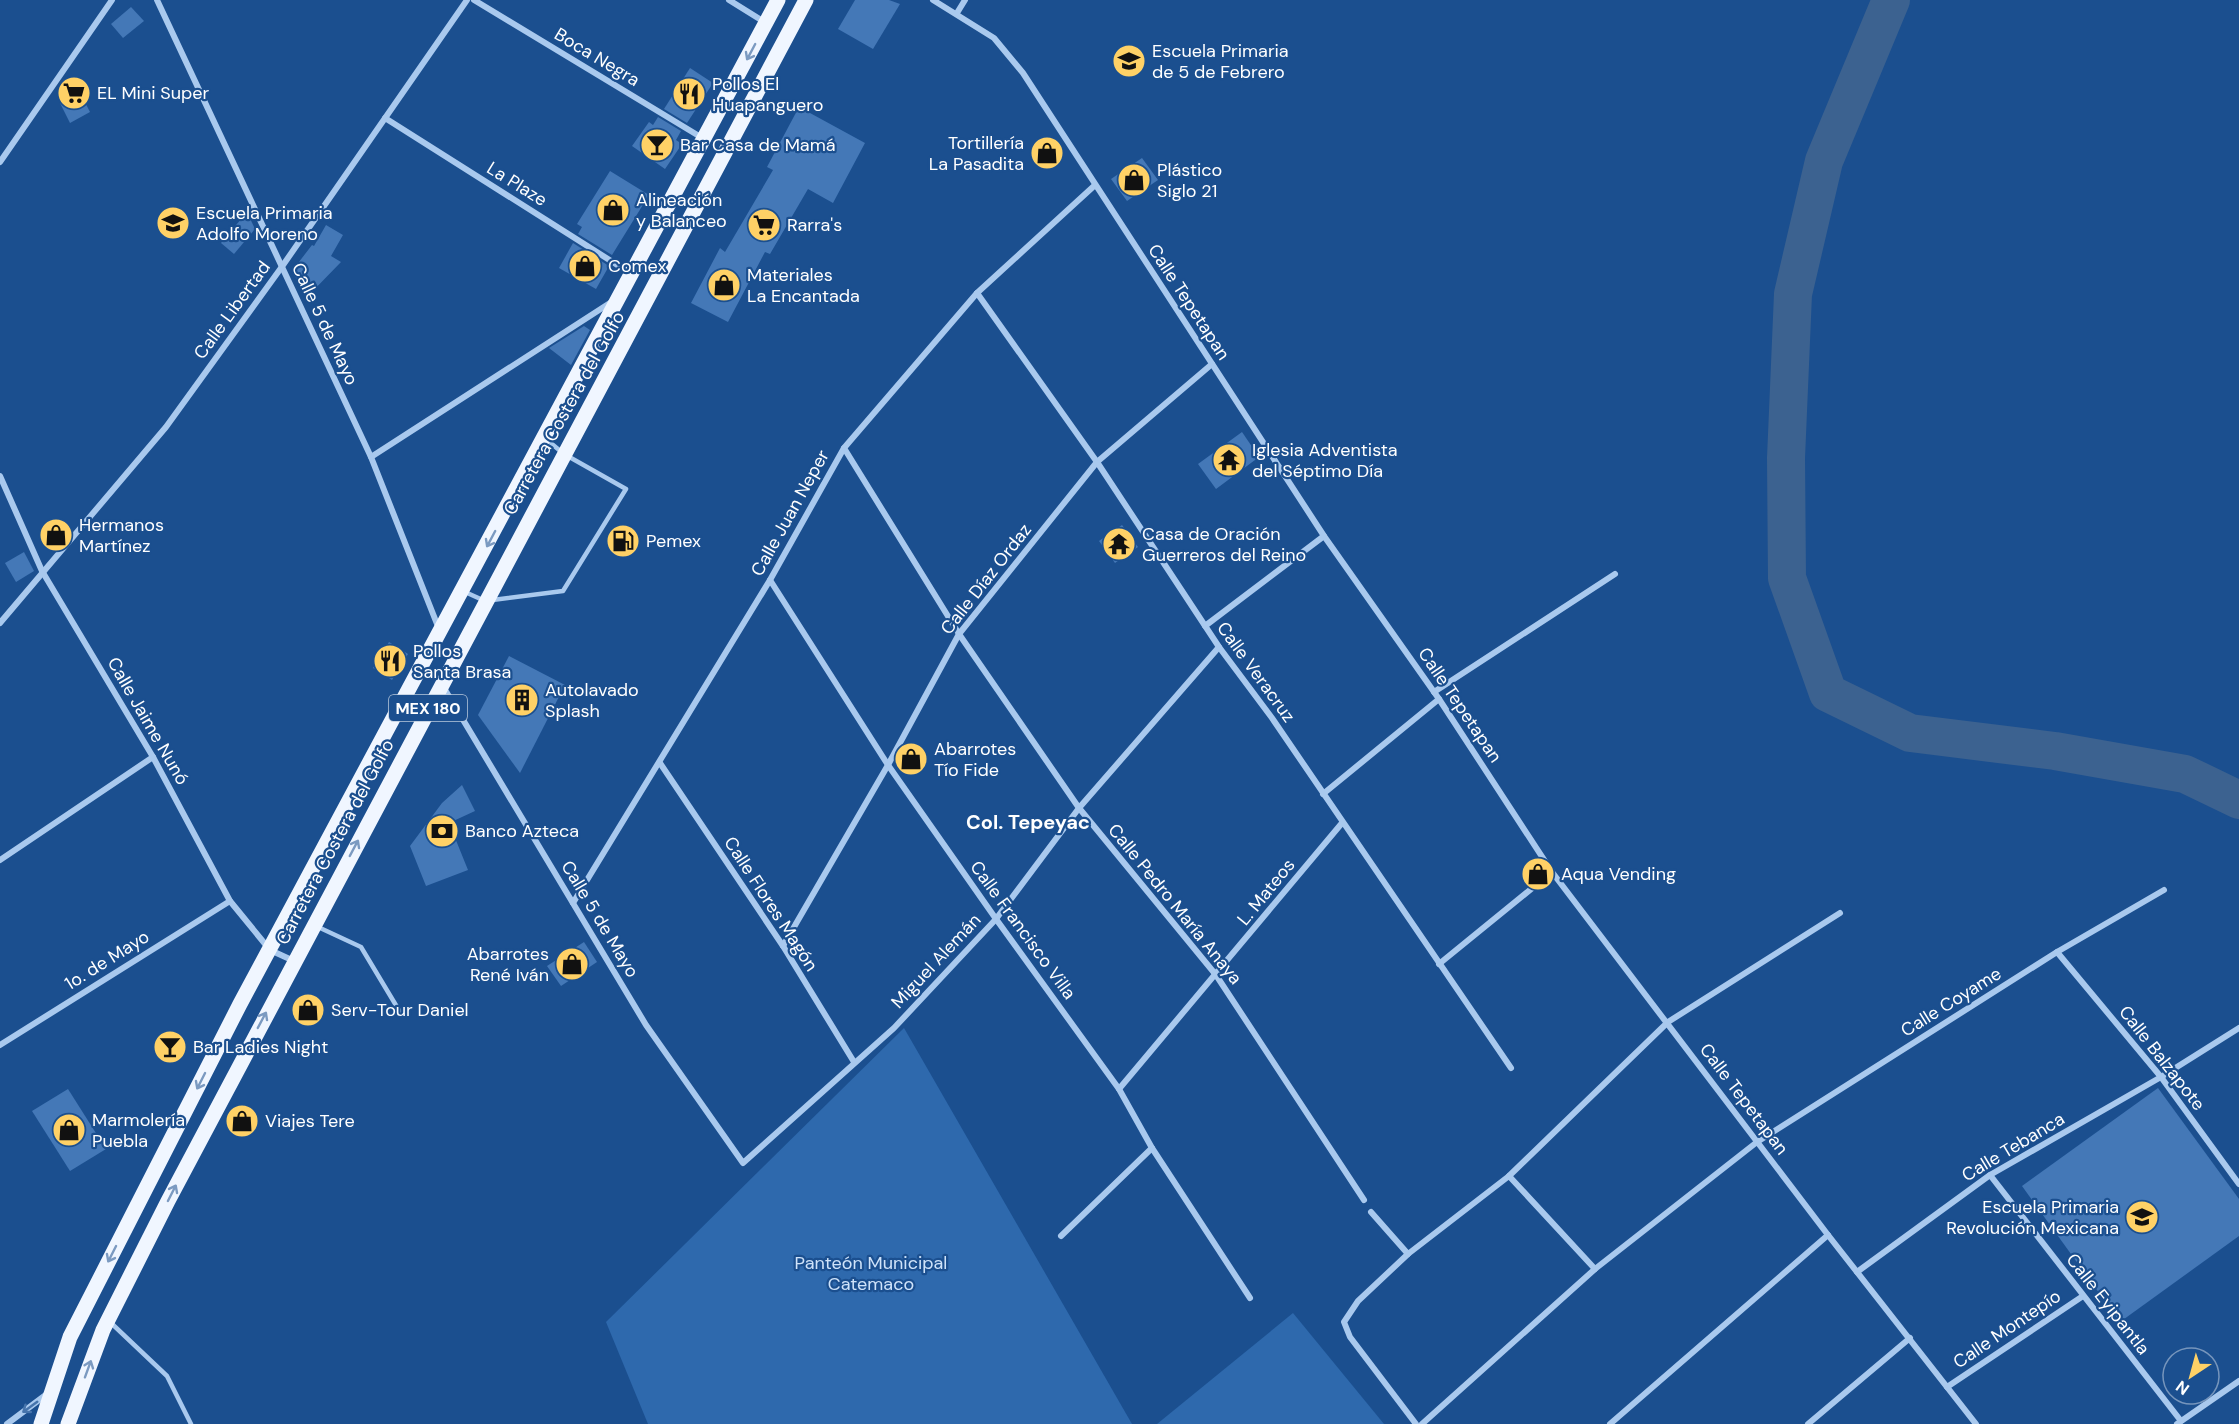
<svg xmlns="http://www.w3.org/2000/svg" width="2239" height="1424" font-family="'DM Sans',sans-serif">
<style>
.green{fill:#2e69ad}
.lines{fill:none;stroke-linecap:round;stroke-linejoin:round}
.river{stroke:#3c6290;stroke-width:38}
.building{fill:#4478b7}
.lane{stroke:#a9c9ee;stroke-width:4.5}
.street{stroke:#a9c9ee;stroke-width:6}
.primary{stroke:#f0f6ff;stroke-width:15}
.oneway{stroke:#7b9ac1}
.oneway2{stroke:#4674ac}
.labels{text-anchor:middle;stroke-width:4.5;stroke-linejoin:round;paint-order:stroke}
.shield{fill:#1b4f8f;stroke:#bbcadd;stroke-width:1.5}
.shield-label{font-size:16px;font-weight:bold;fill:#fff}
.poi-label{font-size:18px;fill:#fff;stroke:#1b4f8f;text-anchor:start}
.street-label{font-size:18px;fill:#fff;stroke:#1b4f8f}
.park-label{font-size:18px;fill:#cfe3fa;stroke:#1b4f8f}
.neighbourhood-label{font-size:20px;font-weight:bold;fill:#fff;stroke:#1b4f8f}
</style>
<rect width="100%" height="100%" fill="#1b4f8f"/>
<g class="green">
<path d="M904,1028L1132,1424H648L606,1322Z"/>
<path d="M1293,1313L1384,1424H1157Z"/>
</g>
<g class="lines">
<path class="river" d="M1891,0L1824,161L1793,294L1786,458L1787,578L1828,693L1910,733L2055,751L2185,774L2239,800"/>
</g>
<g class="building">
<path d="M855,0H889L900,4L873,49L838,29Z"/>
<path d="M131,7L144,21L123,38L111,24Z"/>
<path d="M690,68L713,83L687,123L664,109Z"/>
<path d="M75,83L90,112L70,123L60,103Z"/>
<path d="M799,107L865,143L833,203L808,189L770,254L765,252L728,322L691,303L720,248L725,252L773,170L767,167Z"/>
<path d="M658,117L681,131L676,140L682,144L665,169L632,146L649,122L653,125Z"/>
<path d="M1048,137L1062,159L1045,169L1032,148Z"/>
<path d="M1142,158L1158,180L1127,201L1111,179Z"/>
<path d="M610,171L649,195L612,255L578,234L582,227L577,224Z"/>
<path d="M247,212L255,229L234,254L221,243Z"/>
<path d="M326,225L343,235L331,256L341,262L307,297L292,271L312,245L314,246Z"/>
<path d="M573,243L609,266L596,289L559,268Z"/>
<path d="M584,326L590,330L571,365L549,348Z"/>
<path d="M1242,432L1259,457L1216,489L1198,464Z"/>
<path d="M1122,525L1138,547L1115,563L1099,541Z"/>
<path d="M24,552L34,571L16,582L5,563Z"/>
<path d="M389,642L408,654L392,680L373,668Z"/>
<path d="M509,656L565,685L520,773L478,715Z"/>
<path d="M908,745L925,757L914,772L897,760Z"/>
<path d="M462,785L475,811L449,823L468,870L426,886L410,846L442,803Z"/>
<path d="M584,942L597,962L561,986L547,966Z"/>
<path d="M2158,1088L2239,1199V1236L2120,1322L2022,1186Z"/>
<path d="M68,1089L106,1149L70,1171L32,1111Z"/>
</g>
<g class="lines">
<g class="lane">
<path d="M465,592L485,601L563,591L626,489L564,454L547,440"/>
<path d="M318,927L361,947L400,1012"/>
<path d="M110,1322L167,1376L191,1424"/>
</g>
<g class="street">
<path d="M157,0L371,457L439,629"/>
<path d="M474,0L704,139"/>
<path d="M729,0L766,23"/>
<path d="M933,0L994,38L1023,73L1324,536L1439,699L1552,872L1828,1235L1976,1424"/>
<path d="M957,13L965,0"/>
<path d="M385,118L630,273"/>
<path d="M0,162L112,0"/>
<path d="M977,293L1097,462L1219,647L1272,718L1511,1068"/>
<path d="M844,448L959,634L1079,808L1216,975L1364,1200"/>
<path d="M371,457L610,303"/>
<path d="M0,476L42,571L153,757L230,901L270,950L294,961"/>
<path d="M770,580L888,765L996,919L1119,1089L1152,1148L1250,1298"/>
<path d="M0,623L166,427L281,268L467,0"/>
<path d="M1205,626L1324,536"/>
<path d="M444,688L646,1025L743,1163L894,1028L996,919L1079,808L1219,647"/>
<path d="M1434,692L1615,574"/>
<path d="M660,763L783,946L854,1062"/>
<path d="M1323,794L1439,699"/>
<path d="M0,860L153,757"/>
<path d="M573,903L770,580L844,448L977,293L1094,186"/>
<path d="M783,946L888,765L959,634L1097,462L1212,364"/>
<path d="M2057,952L2161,1077L2239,1184"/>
<path d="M1439,964L1552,872"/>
<path d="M0,1045L230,901"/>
<path d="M1119,1089L1342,823"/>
<path d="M1990,1175L2181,1421"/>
<path d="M1509,1176L1595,1269"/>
<path d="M1371,1212L1408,1254"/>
<path d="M1061,1236L1152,1148"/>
<path d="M1857,1272L1990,1175L2161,1077L2239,1028"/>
<path d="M1947,1387L2083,1296"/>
<path d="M7,1424L47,1394"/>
<path d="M1416,1424L1350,1337L1344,1322L1358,1301L1408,1254L1509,1176L1668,1022L1840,913"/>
<path d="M1422,1424L1595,1269L1757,1142L2057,952L2164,890"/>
<path d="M1610,1424L1828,1235"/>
<path d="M1808,1424L1910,1338"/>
<path d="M2177,1424L2239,1381"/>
</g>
<g class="primary">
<path d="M41,1424L70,1337L240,1004L778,0"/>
<path d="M68,1424L103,1330L168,1201L806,0"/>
</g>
</g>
<defs><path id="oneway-shaft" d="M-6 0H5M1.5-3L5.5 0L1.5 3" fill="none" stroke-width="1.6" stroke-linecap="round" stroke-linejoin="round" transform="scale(1.5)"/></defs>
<g class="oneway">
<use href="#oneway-shaft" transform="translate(751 52) rotate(118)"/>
<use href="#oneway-shaft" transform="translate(491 539) rotate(118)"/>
<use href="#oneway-shaft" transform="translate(354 848) rotate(-62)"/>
<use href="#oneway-shaft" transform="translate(262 1020) rotate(-62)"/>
<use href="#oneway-shaft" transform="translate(201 1081) rotate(117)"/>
<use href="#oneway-shaft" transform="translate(172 1193) rotate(-63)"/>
<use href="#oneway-shaft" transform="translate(112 1254) rotate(117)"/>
<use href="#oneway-shaft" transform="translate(88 1369) rotate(-70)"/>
</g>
<use class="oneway2" href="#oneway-shaft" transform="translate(30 1407) rotate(144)"/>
<defs>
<symbol id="school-disc" viewBox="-11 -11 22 22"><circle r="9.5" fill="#ffd166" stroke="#1b4f8f"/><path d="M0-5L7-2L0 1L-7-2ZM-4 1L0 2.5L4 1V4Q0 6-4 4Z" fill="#111"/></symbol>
<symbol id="supermarket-disc" viewBox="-11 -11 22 22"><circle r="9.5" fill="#ffd166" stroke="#1b4f8f"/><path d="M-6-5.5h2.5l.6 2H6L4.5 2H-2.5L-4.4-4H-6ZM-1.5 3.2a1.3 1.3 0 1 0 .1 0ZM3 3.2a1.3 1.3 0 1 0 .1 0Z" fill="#111"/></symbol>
<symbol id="restaurant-disc" viewBox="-11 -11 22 22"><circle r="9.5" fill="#ffd166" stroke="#1b4f8f"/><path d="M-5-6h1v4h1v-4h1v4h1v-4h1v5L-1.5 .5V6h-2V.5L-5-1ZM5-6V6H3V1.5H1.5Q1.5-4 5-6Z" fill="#111"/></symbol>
<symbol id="bar-disc" viewBox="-11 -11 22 22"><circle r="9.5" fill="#ffd166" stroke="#1b4f8f"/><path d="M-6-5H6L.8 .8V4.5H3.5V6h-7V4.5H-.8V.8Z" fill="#111"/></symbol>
<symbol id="shop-disc" viewBox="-11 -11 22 22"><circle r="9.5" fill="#ffd166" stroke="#1b4f8f"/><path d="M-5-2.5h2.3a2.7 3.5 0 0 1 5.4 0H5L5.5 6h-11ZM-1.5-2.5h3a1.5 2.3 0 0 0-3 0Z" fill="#111"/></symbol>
<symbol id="temple-disc" viewBox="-11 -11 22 22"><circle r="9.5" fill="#ffd166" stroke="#1b4f8f"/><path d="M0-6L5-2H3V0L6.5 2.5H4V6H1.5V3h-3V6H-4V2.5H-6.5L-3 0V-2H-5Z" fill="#111"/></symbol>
<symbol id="fuel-disc" viewBox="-11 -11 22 22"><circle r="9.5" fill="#ffd166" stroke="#1b4f8f"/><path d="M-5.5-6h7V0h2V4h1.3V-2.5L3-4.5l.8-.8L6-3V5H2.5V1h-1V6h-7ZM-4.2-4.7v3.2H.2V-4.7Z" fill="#111"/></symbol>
<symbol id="building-disc" viewBox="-11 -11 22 22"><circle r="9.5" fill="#ffd166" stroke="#1b4f8f"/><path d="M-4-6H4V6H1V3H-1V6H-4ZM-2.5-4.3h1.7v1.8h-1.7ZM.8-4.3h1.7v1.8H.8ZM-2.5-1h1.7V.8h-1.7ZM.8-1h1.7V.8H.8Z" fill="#111"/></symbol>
<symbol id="bank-disc" viewBox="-11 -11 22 22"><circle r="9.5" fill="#ffd166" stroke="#1b4f8f"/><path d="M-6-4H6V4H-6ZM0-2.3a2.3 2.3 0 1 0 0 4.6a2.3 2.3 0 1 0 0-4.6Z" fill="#111"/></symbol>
</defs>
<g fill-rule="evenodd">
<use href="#school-disc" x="1110" y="42" width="38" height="38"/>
<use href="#supermarket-disc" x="55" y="74" width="38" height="38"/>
<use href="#restaurant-disc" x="670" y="75" width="38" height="38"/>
<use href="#bar-disc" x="638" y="126" width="38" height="38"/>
<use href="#shop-disc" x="1028" y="134" width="38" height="38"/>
<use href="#shop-disc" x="1115" y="161" width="38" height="38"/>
<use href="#shop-disc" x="594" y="191" width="38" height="38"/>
<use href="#school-disc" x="154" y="204" width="38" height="38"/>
<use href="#supermarket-disc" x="745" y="206" width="38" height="38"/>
<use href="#shop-disc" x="566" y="247" width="38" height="38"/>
<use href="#shop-disc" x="705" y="266" width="38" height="38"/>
<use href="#temple-disc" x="1210" y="441" width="38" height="38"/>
<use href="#shop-disc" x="37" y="516" width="38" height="38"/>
<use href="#fuel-disc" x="604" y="522" width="38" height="38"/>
<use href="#temple-disc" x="1100" y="525" width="38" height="38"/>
<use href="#restaurant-disc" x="371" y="642" width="38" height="38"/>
<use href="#building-disc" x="503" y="681" width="38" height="38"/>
<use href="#shop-disc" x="892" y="740" width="38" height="38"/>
<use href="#bank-disc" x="423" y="812" width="38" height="38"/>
<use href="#shop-disc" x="1519" y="855" width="38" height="38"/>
<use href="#shop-disc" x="553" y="945" width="38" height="38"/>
<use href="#shop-disc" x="289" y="991" width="38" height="38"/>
<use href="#bar-disc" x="151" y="1028" width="38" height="38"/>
<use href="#shop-disc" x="223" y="1102" width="38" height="38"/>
<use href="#shop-disc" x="50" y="1111" width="38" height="38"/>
<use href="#school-disc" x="2123" y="1198" width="38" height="38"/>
</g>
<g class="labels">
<rect class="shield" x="389" y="695" width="78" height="26" rx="4.5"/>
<g class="shield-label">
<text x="428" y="714">MEX 180</text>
</g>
<g class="poi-label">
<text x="1152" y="57">Escuela Primaria<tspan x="1152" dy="21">de 5 de Febrero</tspan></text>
<text x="712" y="90">Pollos El<tspan x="712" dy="21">Huapanguero</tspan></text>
<text x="97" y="99">EL Mini Super</text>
<text x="1024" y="149" text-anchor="end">Tortillería<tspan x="1024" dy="21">La Pasadita</tspan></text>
<text x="680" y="151">Bar Casa de Mamá</text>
<text x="1157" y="176">Plástico<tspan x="1157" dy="21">Siglo 21</tspan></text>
<text x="636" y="206">Alineación<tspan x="636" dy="21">y Balanceo</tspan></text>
<text x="196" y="219">Escuela Primaria<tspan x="196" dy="21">Adolfo Moreno</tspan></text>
<text x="787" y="231">Rarra's</text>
<text x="608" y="272">Comex</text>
<text x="747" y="281">Materiales<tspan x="747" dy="21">La Encantada</tspan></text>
<text x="1252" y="456">Iglesia Adventista<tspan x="1252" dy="21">del Séptimo Día</tspan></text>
<text x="79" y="531">Hermanos<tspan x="79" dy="21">Martínez</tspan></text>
<text x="1142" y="540">Casa de Oración<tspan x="1142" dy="21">Guerreros del Reino</tspan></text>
<text x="646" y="547">Pemex</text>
<text x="413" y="657">Pollos<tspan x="413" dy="21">Santa Brasa</tspan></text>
<text x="545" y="696">Autolavado<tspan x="545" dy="21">Splash</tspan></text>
<text x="934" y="755">Abarrotes<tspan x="934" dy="21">Tío Fide</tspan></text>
<text x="465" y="837">Banco Azteca</text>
<text x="1561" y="880">Aqua Vending</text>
<text x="549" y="960" text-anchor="end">Abarrotes<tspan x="549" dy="21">René Iván</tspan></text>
<text x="331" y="1016">Serv-Tour Daniel</text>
<text x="193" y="1053">Bar Ladies Night</text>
<text x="92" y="1126">Marmolería<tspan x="92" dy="21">Puebla</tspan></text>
<text x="265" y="1127">Viajes Tere</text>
<text x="2119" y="1213" text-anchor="end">Escuela Primaria<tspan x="2119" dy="21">Revolución Mexicana</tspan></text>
</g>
<g class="street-label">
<text transform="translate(597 57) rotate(31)" y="6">Boca Negra</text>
<text transform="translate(517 184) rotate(32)" y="6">La Plaze</text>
<text transform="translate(1189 302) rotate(57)" y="6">Calle Tepetapan</text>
<text transform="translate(232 310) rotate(-54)" y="6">Calle Libertad</text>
<text transform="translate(325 324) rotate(65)" y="6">Calle 5 de Mayo</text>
<text transform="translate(564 413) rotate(-61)" y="6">Carretera Costera del Golfo</text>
<text transform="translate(790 513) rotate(-61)" y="6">Calle Juan Neper</text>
<text transform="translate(986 579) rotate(-52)" y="6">Calle Díaz Ordaz</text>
<text transform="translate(1256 672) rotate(54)" y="6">Calle Veracruz</text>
<text transform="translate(1460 705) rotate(56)" y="6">Calle Tepetapan</text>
<text transform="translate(148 721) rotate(60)" y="6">Calle Jaime Nunó</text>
<text transform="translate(335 842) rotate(-62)" y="6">Carretera Costera del Golfo</text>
<text transform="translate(1266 892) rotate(-51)" y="6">L. Mateos</text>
<text transform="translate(771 904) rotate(57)" y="6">Calle Flores Magón</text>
<text transform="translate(1175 904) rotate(51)" y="6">Calle Pedro María Anaya</text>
<text transform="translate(600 919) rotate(59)" y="6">Calle 5 de Mayo</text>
<text transform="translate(1023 930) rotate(54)" y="6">Calle Francisco Villa</text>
<text transform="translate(107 960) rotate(-32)" y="6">1o. de Mayo</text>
<text transform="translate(936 961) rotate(-47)" y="6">Miguel Alemán</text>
<text transform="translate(1951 1002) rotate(-32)" y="6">Calle Coyame</text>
<text transform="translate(2162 1058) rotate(52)" y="6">Calle Balzapote</text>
<text transform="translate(1744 1099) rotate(53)" y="6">Calle Tepetapan</text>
<text transform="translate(2013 1147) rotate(-31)" y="6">Calle Tebanca</text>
<text transform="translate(2108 1304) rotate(52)" y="6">Calle Eyipantla</text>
<text transform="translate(2007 1329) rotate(-34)" y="6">Calle Montepío</text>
</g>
<g class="park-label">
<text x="871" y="1269">Panteón Municipal<tspan x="871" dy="21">Catemaco</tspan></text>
</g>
<g class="neighbourhood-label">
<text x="1028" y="829">Col. Tepeyac</text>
</g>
</g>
<g transform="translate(2191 1376) rotate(216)"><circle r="28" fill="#1b4f8f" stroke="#7695bc" stroke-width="1.5"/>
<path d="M0-4.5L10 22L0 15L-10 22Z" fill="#ffd166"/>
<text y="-9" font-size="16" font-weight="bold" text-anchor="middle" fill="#ffffff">N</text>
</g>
</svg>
